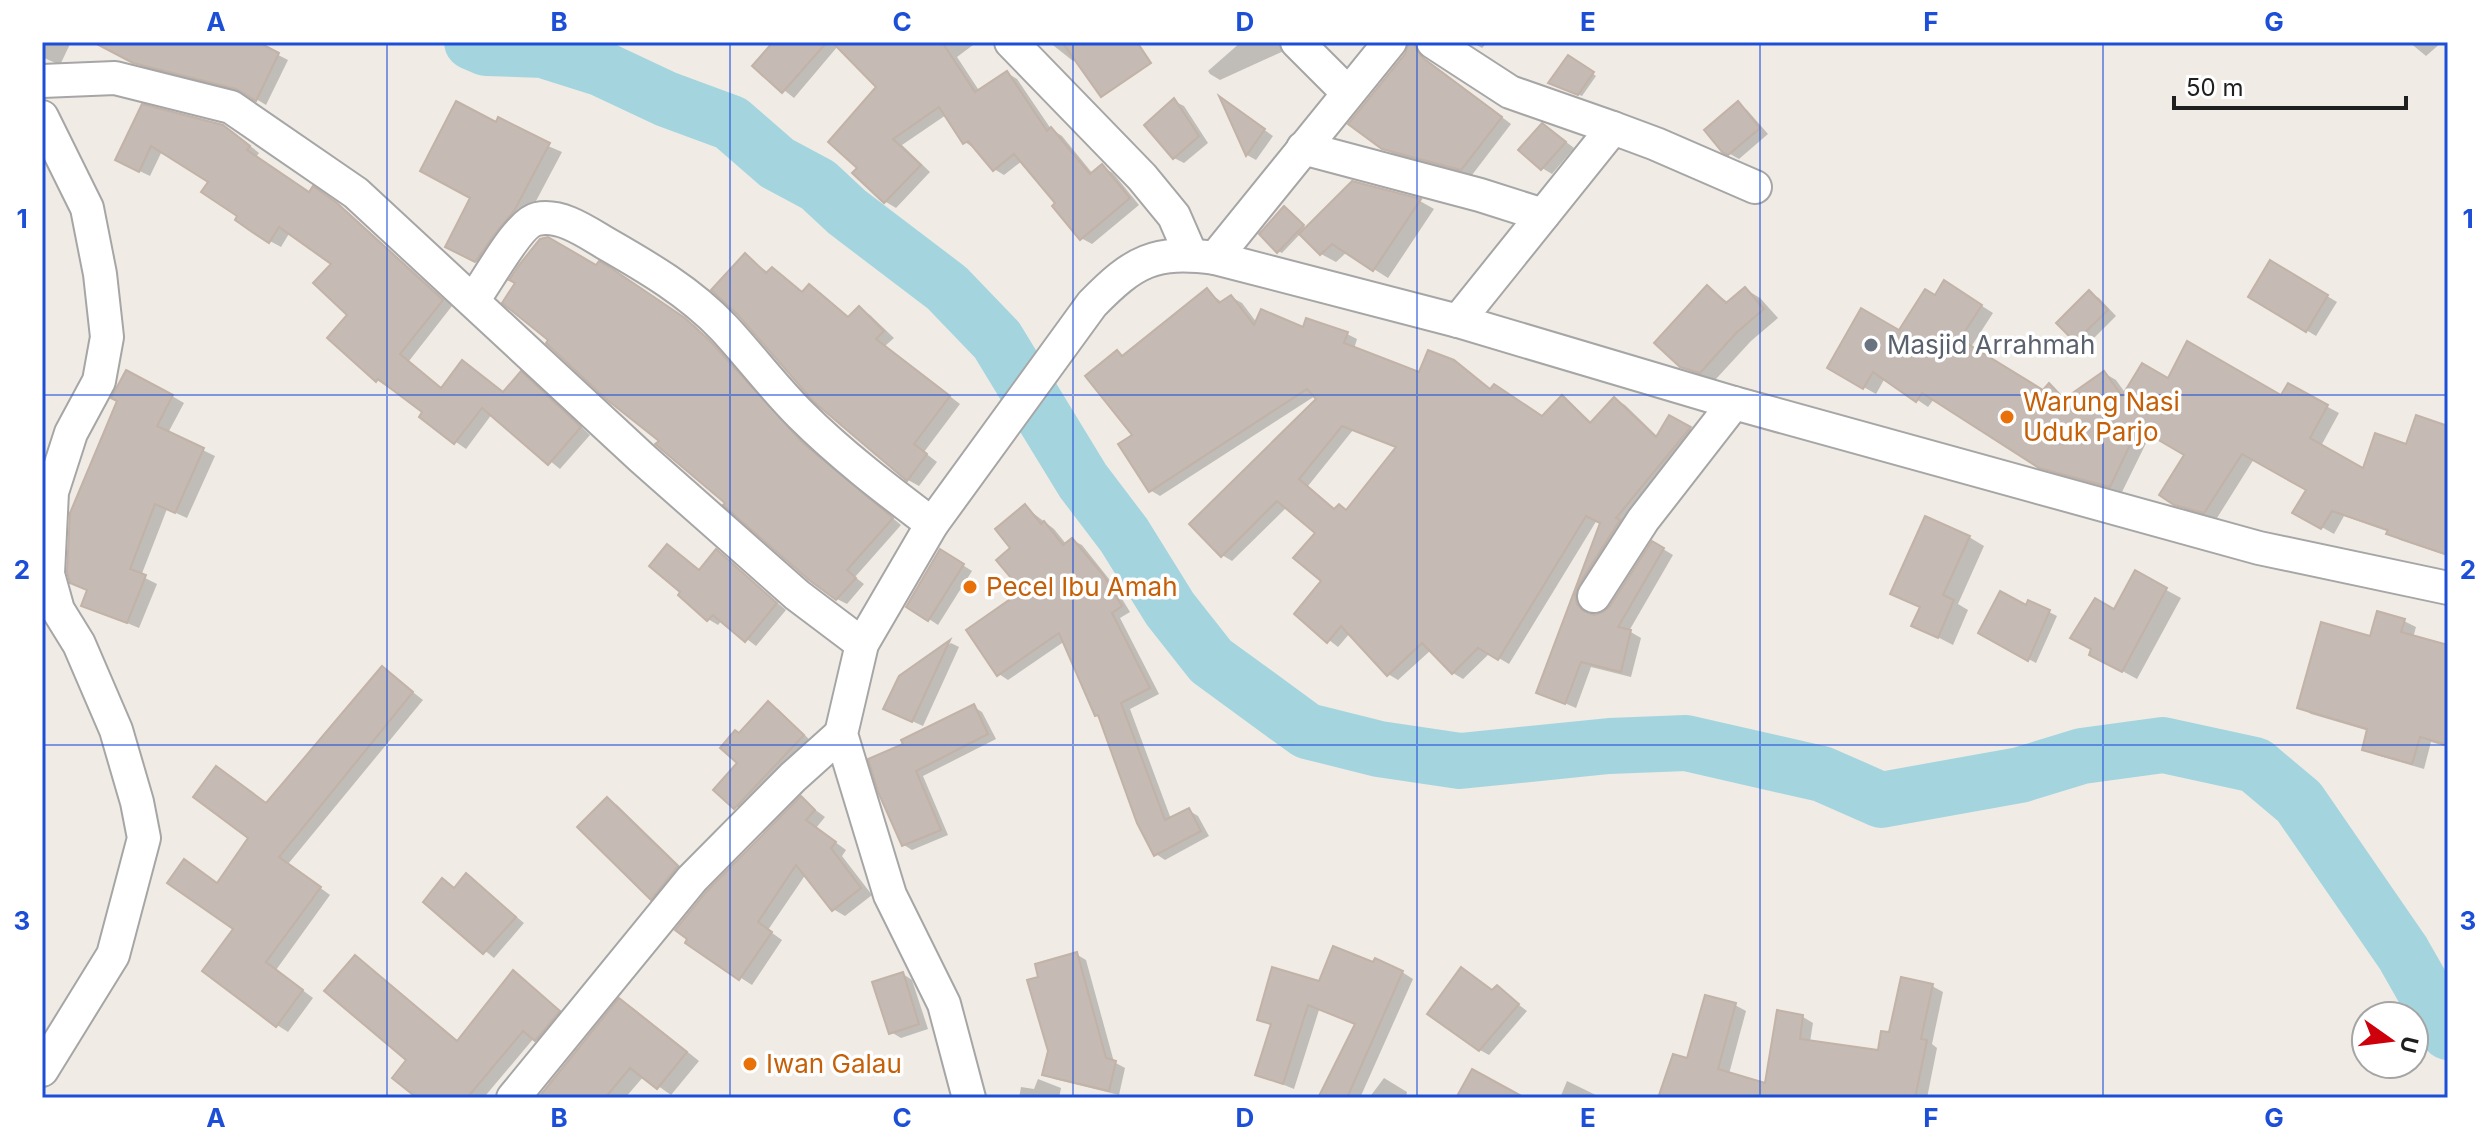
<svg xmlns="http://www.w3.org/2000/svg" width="2490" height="1140" font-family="Inter,sans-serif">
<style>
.shadow{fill:#0003;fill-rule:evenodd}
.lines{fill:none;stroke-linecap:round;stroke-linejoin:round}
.river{stroke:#a4d5df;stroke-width:56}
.building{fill:#c5bbb4;stroke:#c2b2a7;stroke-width:2;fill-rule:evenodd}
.minor-casing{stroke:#a6a6a6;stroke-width:36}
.minor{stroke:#fff;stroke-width:32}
.grid{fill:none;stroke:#1d4ed8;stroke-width:2;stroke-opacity:0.55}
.worship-dot{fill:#6b7280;stroke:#fff;stroke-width:3}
.food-dot{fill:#e8710a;stroke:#fff;stroke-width:3}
.labels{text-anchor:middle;stroke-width:7;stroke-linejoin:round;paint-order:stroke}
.worship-label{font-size:26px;fill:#5b616d;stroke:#fff;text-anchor:start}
.food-label{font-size:26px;fill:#c56008;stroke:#fff;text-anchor:start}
.neatline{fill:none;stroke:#1d4ed8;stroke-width:3}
.grid-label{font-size:26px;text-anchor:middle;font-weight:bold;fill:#1d4ed8}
</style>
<rect width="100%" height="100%" fill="#f0ece5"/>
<g class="shadow">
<path d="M42,42H71L60,65L42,57Z"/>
<path d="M119,42H253L288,60L266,105L246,93L145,68L114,51Z"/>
<path d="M775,42H977L957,57L980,92L1007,73L1017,79L1051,129L1062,136L1093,174L1102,167L1113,173L1139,205L1092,244L1081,238L1058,203L1022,161L1004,175L994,169L975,149L965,142L946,115L902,145L930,172L896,208L886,202L855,173L860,167L879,87L838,46L794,98L754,66Z"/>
<path d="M1049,42H1108L1073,61Z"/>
<path d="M1241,42H1282L1286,50L1220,80L1210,74L1208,71Z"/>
<path d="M1472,42H1488L1482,48Z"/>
<path d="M2409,42H2442L2426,56Z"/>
<path d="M1416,52L1511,124L1472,175L1394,154L1383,148Z"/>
<path d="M1569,57L1596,76L1582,96L1555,85Z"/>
<path d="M1174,101L1184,106L1208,143L1184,163L1174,158Z"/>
<path d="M1223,101L1273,136L1256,160L1247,155Z"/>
<path d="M1737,105L1747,110L1768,134L1739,159L1723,150Z"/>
<path d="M143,107L222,126L234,133L259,153L256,157L310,194L324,195L348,212L452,306L409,361L443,389L504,393L521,374L532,380L590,435L560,469L492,414L466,449L456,442L422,417L425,412L377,380L349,315L334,264L290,232L281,247L270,241L237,219L240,216L211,182L162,151L150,176L129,166Z"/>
<path d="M497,124L562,152L527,218L489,268L461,254L473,198Z"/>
<path d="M1552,131L1574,148L1552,174L1542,168Z"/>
<path d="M1353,183L1420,201L1434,209L1388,278L1347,252L1336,262L1321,254L1301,233L1282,253L1278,251L1289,211L1307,229Z"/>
<path d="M745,256L769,273L772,269L783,276L804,293L810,287L821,293L850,318L859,308L870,315L894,338L885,346L960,404L924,452L937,462L919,486L908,480L816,400Z"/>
<path d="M2271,262L2337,302L2316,336L2250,296Z"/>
<path d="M599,264L652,295L695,326L720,349L813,451L901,525L855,577L864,584L847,604L837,599L728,503L662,440L597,267Z"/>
<path d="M1708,288L1729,303L1745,289L1760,298L1778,318L1751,341L1715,380L1697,375L1681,366Z"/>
<path d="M1957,290L1993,313L1971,347L2043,392L2049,386L2068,399L2104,373L2116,380L2126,394L2169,381L2282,398L2289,386L2339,413L2321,446L2364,471L2407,446L2448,429V556L2400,540L2389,532L2344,516L2334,534L2295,512L2309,489L2254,459L2217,518L2188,511L2161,494L2186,454L2151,433L2122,492L2053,473L1934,399L1928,407L1885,378L1876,394L1830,368L1899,333L1936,298Z"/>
<path d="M1207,291L1223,303L1231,297L1242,303L1257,323L1347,334L1357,339L1354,349L1420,374L1453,361L1492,390L1543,418L1562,398L1572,404L1592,423L1615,399L1625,405L1658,437L1669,418L1700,434L1585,602L1587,613L1594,617L1612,608L1653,543L1673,555L1629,631L1641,638L1631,677L1591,667L1576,708L1539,692L1602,523L1597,520L1509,664L1490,653L1463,679L1453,673L1431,650L1398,680L1388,674L1350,633L1338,647L1296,614L1324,581L1318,532L1287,507L1232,561L1222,555L1318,400L1315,396L1160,496L1150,490L1117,352L1124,356ZM1353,430L1398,448L1347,511L1336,510L1308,486Z"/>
<path d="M2089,293L2099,298L2116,316L2086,346L2076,341Z"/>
<path d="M172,396L184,403L168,433L215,456L187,518L167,509L141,576L157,584L139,628L84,605L89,591L72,582Z"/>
<path d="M1025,507L1054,529L1067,545L1072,540L1082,545L1113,584L1130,612L1120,618L1159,694L1130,709L1171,819L1188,810L1198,816L1209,836L1165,860L1156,854L1101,718L1096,715L1065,641L1008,680L999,674L1024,591L1013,549Z"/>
<path d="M1969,537L1984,546L1958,604L1968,610L1953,645L1914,625L1921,608L1893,594Z"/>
<path d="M717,552L786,610L756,646L722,620L718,625L708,619Z"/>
<path d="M950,557L972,571L938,625L929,619Z"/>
<path d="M2135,573L2181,598L2137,679L2091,654Z"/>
<path d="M2029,602L2057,616L2036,663L1981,633L2027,607Z"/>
<path d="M2404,621L2416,627L2413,638L2448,648V747L2431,742L2424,769L2376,755L2364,749L2369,731L2311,714L2300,707L2371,638Z"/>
<path d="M951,643L959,647L923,726L896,714L900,677Z"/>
<path d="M382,668L423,700L288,864L330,895L276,970L313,998L288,1032L277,1025L219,884L251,837L267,804Z"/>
<path d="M769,704L778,709L812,742L745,813L716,790L740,763V735Z"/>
<path d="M974,707L982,712L996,739L923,776L948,835L912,850L904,845L906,745Z"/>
<path d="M607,799L617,805L687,873L661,903L652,898Z"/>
<path d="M801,799L825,817L816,828L846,850L842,856L872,895L845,916L833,909L806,874L768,930L782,940L752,985L687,943Z"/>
<path d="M467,876L524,923L494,958L426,902L442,880L456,889Z"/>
<path d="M1076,954L1086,960L1114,1062L1125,1068L1119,1095L1054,1079L1044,1074Z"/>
<path d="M355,958L366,964L459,1042L513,973L570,1018L547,1046L534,1038L486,1095L490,1098H420L409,1060Z"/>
<path d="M1402,972L1413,979L1360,1098H1320L1357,1024L1319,1010L1294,1089L1257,1074L1272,1026L1259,1019L1320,983Z"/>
<path d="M903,974L912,980L928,1029L901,1038L891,1032Z"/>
<path d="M1932,986L1943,992L1932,1044L1937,1048L1927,1098H1660L1735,1005L1746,1011L1729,1074L1767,1085L1803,1017L1813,1023L1810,1042L1879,1052L1890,1035Z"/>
<path d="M1497,988L1527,1011L1489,1055L1480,1050L1493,991Z"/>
<path d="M620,1000L633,1008L699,1061L671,1095L644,1076L625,1098H558Z"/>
<path d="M1384,1078L1407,1092L1406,1098H1369Z"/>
<path d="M1038,1079L1061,1088L1059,1098H1019L1021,1087L1034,1089Z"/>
<path d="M1567,1081L1602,1098H1560Z"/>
</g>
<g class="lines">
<path class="river" d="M472,42L486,48L543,50L600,68L666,99L731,123L777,163L818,185L847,212L947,288L997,340L1083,481L1124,535L1170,609L1211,661L1307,731L1379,749L1460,761L1609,746L1686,743L1822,774L1881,800L2020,775L2082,756L2163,745L2255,765L2299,802L2403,953L2448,1032"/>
</g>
<g class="building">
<path d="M93,42H258L279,53L256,101L236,89L133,63Z"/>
<path d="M773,42H827L782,93L752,66Z"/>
<path d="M832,42H942L975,92L1007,71L1047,131L1051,127L1090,174L1102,164L1130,198L1080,240L1052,206L1055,203L1014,154L993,171L968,141L963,144L939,107L893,139L921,165L884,203L852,173L857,168L828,142L876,87Z"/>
<path d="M1062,42H1137L1151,63L1101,97Z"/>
<path d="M1409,42H1414L1417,51L1423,58L1502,117L1461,170L1382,149L1348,124L1405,54Z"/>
<path d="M1568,55L1594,72L1578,95L1548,83Z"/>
<path d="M1219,96L1265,129L1246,156Z"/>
<path d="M1174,98L1199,136L1173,159L1144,125Z"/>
<path d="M456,101L496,122L498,117L550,143L514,211L497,231L475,262L445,247L470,198L420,171Z"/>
<path d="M1738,101L1760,128L1728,155L1722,152L1704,130Z"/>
<path d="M142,104L223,125L250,146L247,150L309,192L313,186L337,203L443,300L400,354L441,388L462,360L503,392L521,371L581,427L548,465L482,408L454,444L419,417L422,412L378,379L376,382L327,338L347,315L313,283L331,264L279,227L269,243L252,232L235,220L237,216L201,192L208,182L151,146L139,172L115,160Z"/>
<path d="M1542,123L1566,142L1541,170L1518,150Z"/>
<path d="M1352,181L1421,199L1373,271L1332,244L1320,255L1299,234Z"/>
<path d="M1284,206L1304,225L1277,253L1259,234Z"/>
<path d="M548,237L596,265L599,261L611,268L685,318L710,341L803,443L893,518L847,570L856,578L836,600L809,580L723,505L725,503L655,444L659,441L606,399L546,343L548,340L502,303L515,283L509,280L519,265L540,239Z"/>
<path d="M745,253L766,273L772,267L802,292L809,284L848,317L859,306L884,331L876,339L950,396L914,444L927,454L907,481L814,402L738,315L711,290Z"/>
<path d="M2270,260L2328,295L2306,332L2248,297Z"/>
<path d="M1944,280L1982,305L1960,339L2043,390L2049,383L2064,399L2104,371L2122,396L2142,363L2168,378L2187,341L2281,395L2288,383L2328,405L2310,438L2363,468L2375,433L2406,444L2416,415L2448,426V555L2386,534L2388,530L2332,511L2321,529L2292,513L2306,490L2242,454L2204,513L2174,505L2159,495L2184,455L2138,428L2110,487L2039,468L1922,393L1916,402L1873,372L1863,389L1827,368L1861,308L1899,330L1925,289L1935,295Z"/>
<path d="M1707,285L1726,303L1745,287L1764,309L1736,333L1700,373L1680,367L1654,343Z"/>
<path d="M1207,288L1219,303L1231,295L1254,325L1261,309L1303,327L1306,318L1348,332L1344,343L1419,372L1428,350L1454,360L1490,389L1494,384L1542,416L1562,395L1590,423L1614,397L1656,437L1669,415L1691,427L1616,518L1620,520L1578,586L1575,594L1577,604L1583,611L1594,615L1603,612L1610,606L1652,541L1664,548L1618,627L1631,630L1621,672L1581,662L1565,704L1536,693L1600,523L1586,516L1498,660L1478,648L1452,674L1422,643L1387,676L1341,626L1327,643L1294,614L1321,581L1293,558L1315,533L1277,501L1221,557L1189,524L1316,399L1307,389L1149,492L1118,444L1132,435L1085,376L1117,350L1122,356ZM1342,426L1396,447L1346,510L1339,504L1334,509L1299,479Z"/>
<path d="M2089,290L2108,310L2075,342L2056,323Z"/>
<path d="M126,370L173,395L157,426L204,448L175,513L155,504L130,569L146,575L127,623L81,606L87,590L70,583L67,572L70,513L117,401L111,398Z"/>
<path d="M1025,504L1041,524L1044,521L1063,545L1072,538L1104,576L1122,606L1112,613L1150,688L1121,703L1165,820L1189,808L1201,831L1154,856L1137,823L1098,715L1095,716L1059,633L997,676L966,630L1022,591L996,560L1010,548L995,529Z"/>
<path d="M1925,516L1970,536L1943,595L1954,600L1938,638L1911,626L1920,607L1890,594Z"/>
<path d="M667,544L699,570L716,549L777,603L745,642L713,615L707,621L678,595L680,592L649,566Z"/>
<path d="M940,549L964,564L928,621L906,607Z"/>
<path d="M2135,570L2167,588L2122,672L2089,655L2091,649L2070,638L2095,598L2114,609Z"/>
<path d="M2000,591L2026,605L2028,600L2050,610L2028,661L1978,633Z"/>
<path d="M2377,611L2405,619L2401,632L2448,645V745L2420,737L2412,764L2362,750L2367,729L2297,708L2321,622L2370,636Z"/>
<path d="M950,640L912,722L883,709L899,676Z"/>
<path d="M382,666L413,692L279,857L321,887L266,962L303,990L276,1027L202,971L233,929L167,883L184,859L217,883L248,838L193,797L216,766L266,803Z"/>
<path d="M768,701L804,735L734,809L713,790L737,763L720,748L735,730L739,733Z"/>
<path d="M974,704L988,734L916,771L941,830L902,846L878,792L868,759L903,744L901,740Z"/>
<path d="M801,796L815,810L806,820L836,842L831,848L861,888L832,911L796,865L758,922L772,932L739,980L685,943L687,939L675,930L706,892Z"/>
<path d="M607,797L678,866L651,900L577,827Z"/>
<path d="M466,873L516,917L483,954L423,902L442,878L454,888Z"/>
<path d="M1333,946L1373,962L1375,958L1403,971L1347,1098H1318L1355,1024L1308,1005L1283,1084L1255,1075L1271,1024L1257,1020L1272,967L1319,981Z"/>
<path d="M1077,952L1106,1058L1116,1061L1109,1091L1042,1075L1048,1051L1027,980L1038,977L1035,964Z"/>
<path d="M355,955L457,1041L513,970L560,1011L535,1041L523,1031L467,1098H417L392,1078L406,1060L324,991Z"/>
<path d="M1461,967L1492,990L1497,985L1519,1004L1479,1051L1427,1014Z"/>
<path d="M903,972L919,1024L889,1034L872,982Z"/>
<path d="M1901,977L1933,984L1921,1039L1927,1040L1915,1098H1658L1673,1054L1687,1058L1705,995L1736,1003L1718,1069L1765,1083L1777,1010L1803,1015L1800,1039L1878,1050L1881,1031L1889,1032Z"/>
<path d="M619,998L687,1052L657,1089L630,1068L605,1098H538Z"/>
<path d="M1472,1069L1525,1098H1456Z"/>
</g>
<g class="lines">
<defs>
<g id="minor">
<path d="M1011,42L1142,177L1174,216L1191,255"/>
<path d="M1297,42L1348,93"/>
<path d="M1433,42L1510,92L1613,128"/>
<path d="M42,81L115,78L231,107L356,193L642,458L797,595L862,644"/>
<path d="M42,117L87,208L100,274L107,337L99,381L71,433L52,492L48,574L58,610L79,644L116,730L137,802L144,838L113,955L42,1070"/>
<path d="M1303,148L1480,195L1543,215"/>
<path d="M1215,258L1390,42"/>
<path d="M474,299C487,282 518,223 537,219C561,214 585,231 605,243C647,267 690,292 724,328C750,356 773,387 801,415C841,455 887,490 932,524"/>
<path d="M1458,321L1613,128L1656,144L1755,187"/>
<path d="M1594,596L1643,520L1734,403"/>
<path d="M513,1098L692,879L793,777L841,734"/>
<path d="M969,1098L944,1004L890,895L841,734L862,644L932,524L1092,304C1134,261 1154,250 1215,258L1458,321L1734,403L2259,548L2448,588"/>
</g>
</defs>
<use href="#minor" class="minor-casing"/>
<use href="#minor" class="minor"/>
</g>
<path class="grid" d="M387,42V1098M730,42V1098M1073,42V1098M1417,42V1098M1760,42V1098M2103,42V1098M42,395H2448M42,745H2448"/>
<circle class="worship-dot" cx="1871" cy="345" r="8"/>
<g class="food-dot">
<circle cx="2007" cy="417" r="8"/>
<circle cx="970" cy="587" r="8"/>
<circle cx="750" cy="1064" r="8"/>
</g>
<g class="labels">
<g class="worship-label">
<text x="1887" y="354">Masjid Arrahmah</text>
</g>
<g class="food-label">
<text x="2023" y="411">Warung Nasi<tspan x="2023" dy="30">Uduk Parjo</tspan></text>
<text x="986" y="596">Pecel Ibu Amah</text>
<text x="766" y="1073">Iwan Galau</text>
</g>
</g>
<rect width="2490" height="1140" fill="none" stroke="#ffffff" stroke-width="88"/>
<g transform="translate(2390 1040) rotate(104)"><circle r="38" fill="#ffffff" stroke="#a5a5a5" stroke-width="2"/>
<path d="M0-6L14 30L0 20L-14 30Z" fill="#ce000b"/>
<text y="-12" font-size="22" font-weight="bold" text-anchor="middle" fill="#1f1f1f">U</text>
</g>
<path d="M2174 96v12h232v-12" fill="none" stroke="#1f1f1f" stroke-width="4"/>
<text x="2186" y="96" font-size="24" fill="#1f1f1f" stroke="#ffffff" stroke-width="6" paint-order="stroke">50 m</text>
<rect x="44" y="44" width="2402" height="1052" class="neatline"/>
<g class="grid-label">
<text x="216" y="31">A</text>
<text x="559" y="31">B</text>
<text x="902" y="31">C</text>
<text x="1245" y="31">D</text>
<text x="1588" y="31">E</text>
<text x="1931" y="31">F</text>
<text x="2274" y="31">G</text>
<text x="22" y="228">1</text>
<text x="2468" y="228">1</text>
<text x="22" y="579">2</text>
<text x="2468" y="579">2</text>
<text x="22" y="930">3</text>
<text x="2468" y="930">3</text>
<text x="216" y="1127">A</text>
<text x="559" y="1127">B</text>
<text x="902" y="1127">C</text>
<text x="1245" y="1127">D</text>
<text x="1588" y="1127">E</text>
<text x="1931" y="1127">F</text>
<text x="2274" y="1127">G</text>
</g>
</svg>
